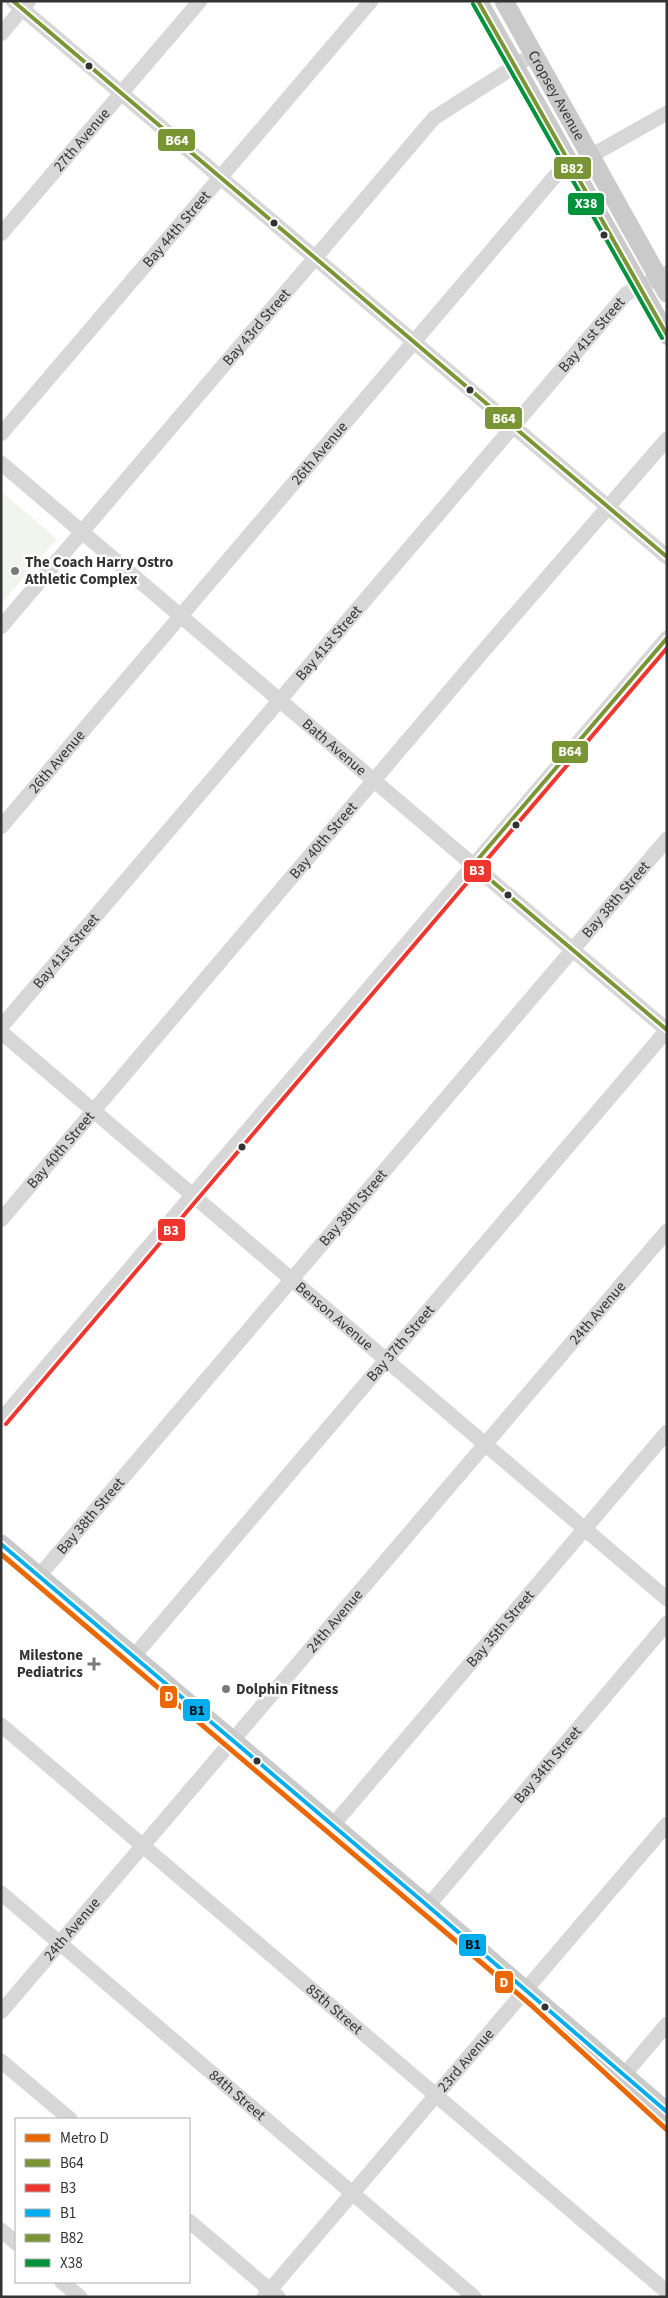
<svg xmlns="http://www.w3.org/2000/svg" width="668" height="2298" font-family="'Source Sans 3',sans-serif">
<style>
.green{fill:#f1f5ed}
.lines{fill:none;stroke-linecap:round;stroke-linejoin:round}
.minor{stroke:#d7d7d7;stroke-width:15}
.major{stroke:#cacaca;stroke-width:19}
.rail{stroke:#bebebe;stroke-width:3;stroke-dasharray:5 4;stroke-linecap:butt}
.bus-1-casing{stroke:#fff;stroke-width:8}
.bus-2-casing{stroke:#fff;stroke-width:8}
.bus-3-casing{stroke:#fff;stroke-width:8}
.bus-4-casing{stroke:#fff;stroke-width:8}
.bus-5-casing{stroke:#fff;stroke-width:8}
.bus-1{stroke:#799534;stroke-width:4}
.bus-2{stroke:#ee352e;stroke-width:4}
.bus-3{stroke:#00aeef;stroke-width:4}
.bus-4{stroke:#799534;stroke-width:4}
.bus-5{stroke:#00933c;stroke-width:4}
.metro-1-casing{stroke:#fff;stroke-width:9}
.metro-1{stroke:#eb6800;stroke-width:5}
.bus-dot{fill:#333;stroke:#fff;stroke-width:2}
.poi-dot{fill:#7a7a7a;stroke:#fff;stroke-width:2}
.labels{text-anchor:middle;stroke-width:5;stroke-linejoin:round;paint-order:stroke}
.street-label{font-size:15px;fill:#333;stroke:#fff}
.poi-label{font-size:15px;font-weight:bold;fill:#333;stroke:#fff;text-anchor:start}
.line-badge{stroke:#fff;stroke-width:2}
.badge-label{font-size:14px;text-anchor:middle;font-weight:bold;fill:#fff}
.pale-badge-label{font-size:14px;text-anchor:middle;font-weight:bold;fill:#111}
</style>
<rect width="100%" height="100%" fill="#fff"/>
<path class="green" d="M1,491L57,539L1,604Z"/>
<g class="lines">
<g class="minor">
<path d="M13,1L667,557"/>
<path d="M1,34L28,2"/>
<path id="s1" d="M1,234L200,1"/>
<path id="s2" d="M1,434L371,1"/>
<path id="s3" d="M1,463L667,1030"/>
<path id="s4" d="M1,627L434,118L534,54"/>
<path id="s5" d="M1,827L555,176L667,113"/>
<path id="s6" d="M1,1027L626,294L667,273"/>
<path id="s7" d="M1,1032L667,1599"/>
<path id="s8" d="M1,1220L486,648L667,439"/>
<path d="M1,1420L667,638"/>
<path id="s9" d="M39,1576L667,839"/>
<path id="s10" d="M134,1656L667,1030"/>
<path id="s11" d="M1,1725L667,2292"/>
<path id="s12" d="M333,1825L667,1432"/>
<path id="s13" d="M1,1893L474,2297"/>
<path id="s14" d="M428,1906L667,1623"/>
<path id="s15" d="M1,2012L667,1231"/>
<path d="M1,2061L70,2119"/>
<path d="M624,2075L667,2024"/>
<path d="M189,2221L278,2297"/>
<path d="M1,2230L16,2243"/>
<path d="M62,2282L80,2297"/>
<path id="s16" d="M264,2297L667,1824"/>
</g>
<g class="major">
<path d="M478,1L667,335"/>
<path id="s17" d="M504,1L667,293"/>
<path d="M1,1544L428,1906L667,2112"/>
</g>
<path class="rail" d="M1,1546L667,2112"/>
<defs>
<g id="bus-1">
<path d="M13,1L667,557"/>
<path d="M473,865L667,638"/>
<path d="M473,865L667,1030"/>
</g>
<path id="bus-2" d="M6,1424L667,648"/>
<path id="bus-3" d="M1,1544L428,1906L667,2112"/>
<path id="bus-4" d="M478,1L667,335"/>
<path id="bus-5" d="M473,4L662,338"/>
</defs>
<use href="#bus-1" class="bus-1-casing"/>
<use href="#bus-2" class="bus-2-casing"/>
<use href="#bus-3" class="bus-3-casing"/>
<use href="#bus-4" class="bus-4-casing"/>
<use href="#bus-5" class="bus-5-casing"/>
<use href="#bus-1" class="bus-1"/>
<use href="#bus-2" class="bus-2"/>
<use href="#bus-3" class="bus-3"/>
<use href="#bus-4" class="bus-4"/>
<use href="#bus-5" class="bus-5"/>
<defs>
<path id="metro-1" d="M1,1554L531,2005L667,2130"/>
</defs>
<use href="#metro-1" class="metro-1-casing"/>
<use href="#metro-1" class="metro-1"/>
</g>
<g class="bus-dot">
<circle cx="89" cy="66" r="4.5"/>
<circle cx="274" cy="223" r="4.5"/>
<circle cx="604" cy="235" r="4.5"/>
<circle cx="470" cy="390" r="4.5"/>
<circle cx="516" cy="825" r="4.5"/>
<circle cx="508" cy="895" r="4.5"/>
<circle cx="242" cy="1147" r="4.5"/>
<circle cx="257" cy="1761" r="4.5"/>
<circle cx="545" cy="2007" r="4.5"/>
</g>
<g class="poi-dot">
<circle cx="15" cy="571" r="5"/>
<path d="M91.5 1656.5h5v5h5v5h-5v5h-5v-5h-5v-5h5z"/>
<circle cx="226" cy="1689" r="5"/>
</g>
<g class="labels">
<g class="street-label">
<text dy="5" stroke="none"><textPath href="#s17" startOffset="108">Cropsey Avenue</textPath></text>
<text dy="5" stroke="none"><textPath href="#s1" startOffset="124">27th Avenue</textPath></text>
<text dy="5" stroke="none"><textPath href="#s2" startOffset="270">Bay 44th Street</textPath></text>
<text dy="5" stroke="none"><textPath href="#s4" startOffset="394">Bay 43rd Street</textPath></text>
<text dy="5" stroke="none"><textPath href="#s6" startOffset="910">Bay 41st Street</textPath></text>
<text dy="5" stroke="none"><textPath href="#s5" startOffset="491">26th Avenue</textPath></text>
<text dy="5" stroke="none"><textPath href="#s6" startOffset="505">Bay 41st Street</textPath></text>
<text dy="5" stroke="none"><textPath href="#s3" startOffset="438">Bath Avenue</textPath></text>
<text dy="5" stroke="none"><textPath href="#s5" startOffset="86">26th Avenue</textPath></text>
<text dy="5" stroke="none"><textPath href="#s8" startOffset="498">Bay 40th Street</textPath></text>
<text dy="5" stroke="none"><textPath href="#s9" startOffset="889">Bay 38th Street</textPath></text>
<text dy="5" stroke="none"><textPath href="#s6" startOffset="100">Bay 41st Street</textPath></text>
<text dy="5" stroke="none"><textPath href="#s8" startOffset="92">Bay 40th Street</textPath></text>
<text dy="5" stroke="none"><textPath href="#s9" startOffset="484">Bay 38th Street</textPath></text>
<text dy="5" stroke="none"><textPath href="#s15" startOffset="919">24th Avenue</textPath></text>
<text dy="5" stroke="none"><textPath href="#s7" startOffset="438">Benson Avenue</textPath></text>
<text dy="5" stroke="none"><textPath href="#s10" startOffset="411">Bay 37th Street</textPath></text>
<text dy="5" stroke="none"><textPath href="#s9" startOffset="79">Bay 38th Street</textPath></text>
<text dy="5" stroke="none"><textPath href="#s15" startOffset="514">24th Avenue</textPath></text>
<text dy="5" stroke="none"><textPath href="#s12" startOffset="258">Bay 35th Street</textPath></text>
<text dy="5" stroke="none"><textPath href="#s14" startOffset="185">Bay 34th Street</textPath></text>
<text dy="5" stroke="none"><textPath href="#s15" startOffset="109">24th Avenue</textPath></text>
<text dy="5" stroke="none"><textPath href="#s11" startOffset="438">85th Street</textPath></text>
<text dy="5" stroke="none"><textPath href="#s16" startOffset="311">23rd Avenue</textPath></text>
<text dy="5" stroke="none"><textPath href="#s13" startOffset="311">84th Street</textPath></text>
</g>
<g class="poi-label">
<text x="25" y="567">The Coach Harry Ostro<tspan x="25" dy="17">Athletic Complex</tspan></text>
<text x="83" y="1660" text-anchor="end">Milestone<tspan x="83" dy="17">Pediatrics</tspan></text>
<text x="236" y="1694">Dolphin Fitness</text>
</g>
</g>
<g class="line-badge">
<rect x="157" y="128" width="39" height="24" rx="5" fill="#799534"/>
<rect x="553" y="156" width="39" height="24" rx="5" fill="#799534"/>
<rect x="567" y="192" width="38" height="24" rx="5" fill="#00933c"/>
<rect x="484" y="406" width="39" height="24" rx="5" fill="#799534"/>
<rect x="551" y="740" width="38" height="24" rx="5" fill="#799534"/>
<rect x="463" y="859" width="29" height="24" rx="5" fill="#ee352e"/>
<rect x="157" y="1218" width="29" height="24" rx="5" fill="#ee352e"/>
<rect x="159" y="1685" width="19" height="24" rx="5" fill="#eb6800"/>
<rect x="182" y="1698" width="29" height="24" rx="5" fill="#00aeef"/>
<rect x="458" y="1933" width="29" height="24" rx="5" fill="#00aeef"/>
<rect x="494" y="1970" width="20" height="24" rx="5" fill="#eb6800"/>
</g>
<g class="badge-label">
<text x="177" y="145">B64</text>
<text x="572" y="173">B82</text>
<text x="586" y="208">X38</text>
<text x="504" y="423">B64</text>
<text x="570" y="756">B64</text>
<text x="477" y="875">B3</text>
<text x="171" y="1235">B3</text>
<text x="169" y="1701">D</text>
<text x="504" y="1987">D</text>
</g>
<g class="pale-badge-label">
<text x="197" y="1715">B1</text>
<text x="473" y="1949">B1</text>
</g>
<rect width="668" height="2298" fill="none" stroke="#333333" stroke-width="5"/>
<rect x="15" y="2118" width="175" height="165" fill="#ffffff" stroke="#adadad"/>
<rect x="25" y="2134" width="25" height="8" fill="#eb6800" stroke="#adadad"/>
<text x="60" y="2143" font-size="15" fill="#333333">Metro D</text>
<rect x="25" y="2159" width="25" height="8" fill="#799534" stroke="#adadad"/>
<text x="60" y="2168" font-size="15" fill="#333333">B64</text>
<rect x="25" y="2184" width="25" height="8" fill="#ee352e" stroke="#adadad"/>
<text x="60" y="2193" font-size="15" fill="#333333">B3</text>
<rect x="25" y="2209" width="25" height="8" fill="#00aeef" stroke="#adadad"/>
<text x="60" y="2218" font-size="15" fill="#333333">B1</text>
<rect x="25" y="2234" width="25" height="8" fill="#799534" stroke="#adadad"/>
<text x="60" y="2243" font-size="15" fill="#333333">B82</text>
<rect x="25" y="2259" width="25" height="8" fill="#00933c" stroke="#adadad"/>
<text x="60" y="2268" font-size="15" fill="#333333">X38</text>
</svg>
